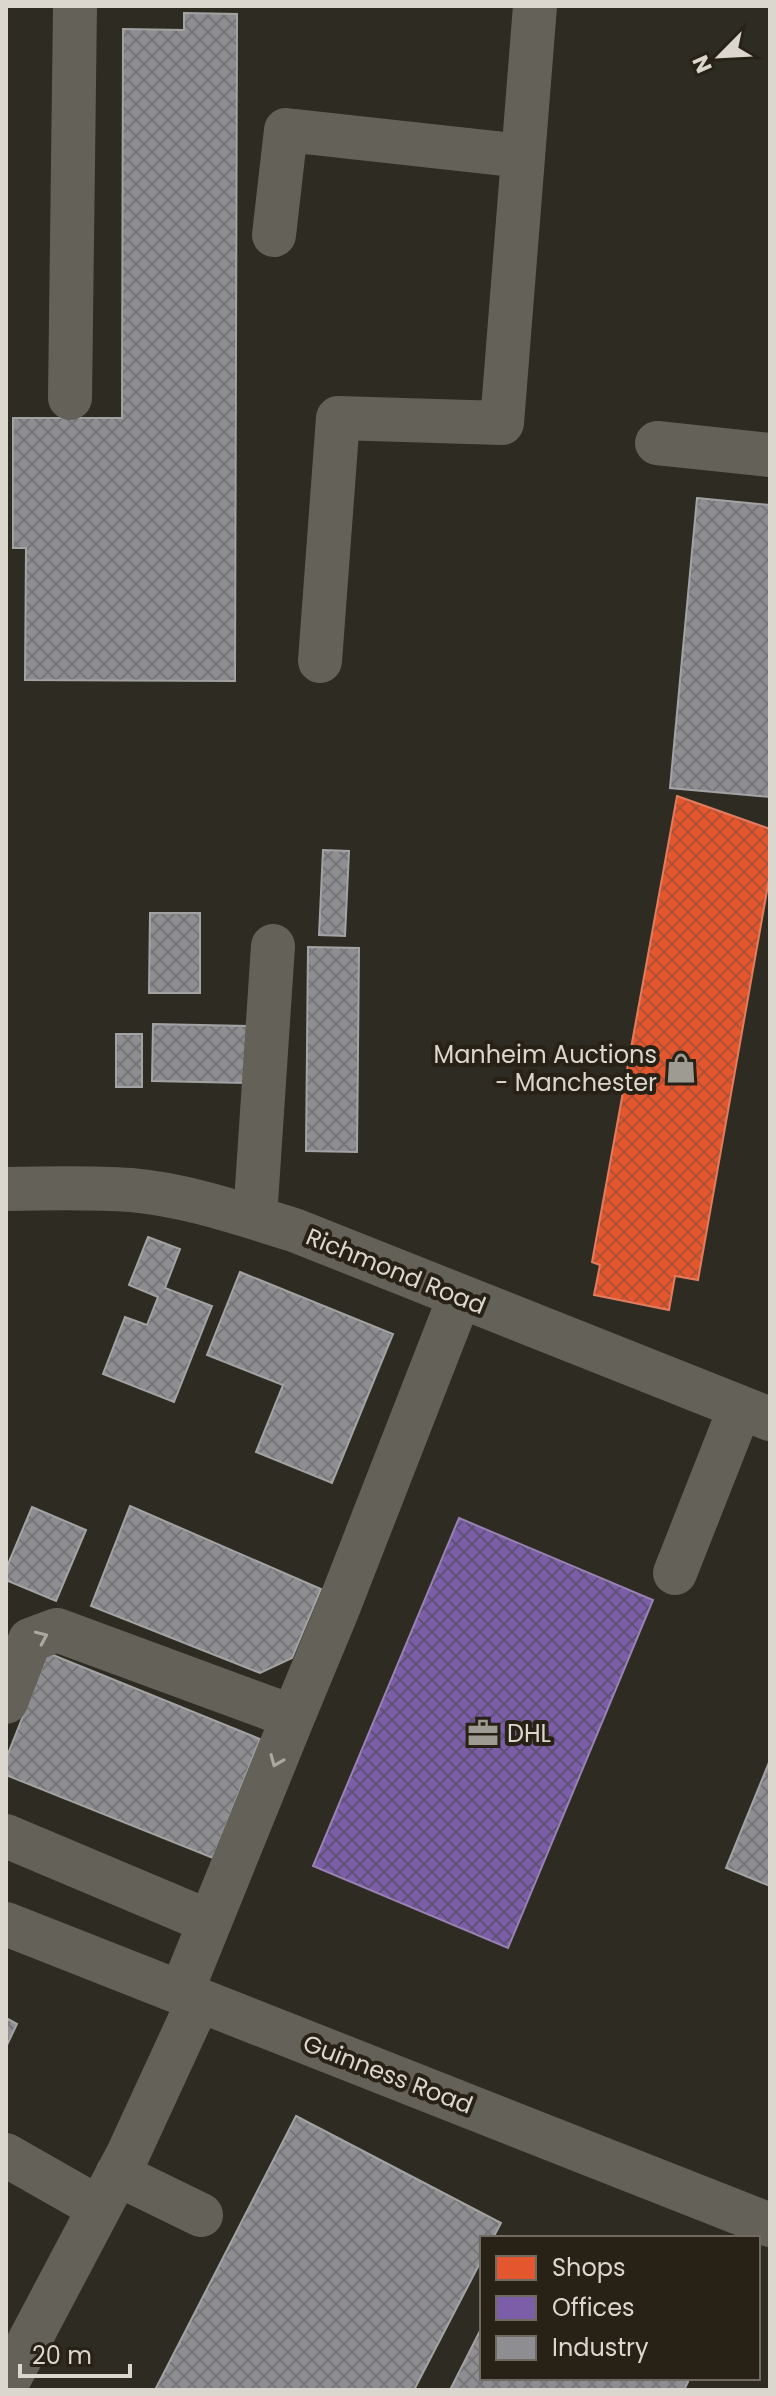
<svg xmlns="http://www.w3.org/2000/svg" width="776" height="2396" font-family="Poppins,sans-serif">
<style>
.shops{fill:url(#shops-cross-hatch);stroke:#e17d5e;stroke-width:2}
.offices{fill:url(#offices-cross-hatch);stroke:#9882b3;stroke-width:2}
.industry{fill:url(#industry-cross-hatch);stroke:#a4a3a4;stroke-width:2}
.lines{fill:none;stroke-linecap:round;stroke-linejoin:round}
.minor{stroke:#646159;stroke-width:44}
.oneway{stroke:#aba8a0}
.labels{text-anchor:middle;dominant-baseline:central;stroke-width:8;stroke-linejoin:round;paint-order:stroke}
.poi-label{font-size:24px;fill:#dbd7cf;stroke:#282216;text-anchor:end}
.street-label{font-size:24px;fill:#dbd7cf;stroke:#282216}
</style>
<defs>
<pattern id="shops-cross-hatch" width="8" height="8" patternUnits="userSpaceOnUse" patternTransform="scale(2)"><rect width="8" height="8" fill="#e4572e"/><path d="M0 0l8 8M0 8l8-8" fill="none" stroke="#b35033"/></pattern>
<pattern id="offices-cross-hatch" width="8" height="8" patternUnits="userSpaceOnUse" patternTransform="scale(2)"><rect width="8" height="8" fill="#7b5ea7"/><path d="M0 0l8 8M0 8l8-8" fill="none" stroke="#615078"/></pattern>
<pattern id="industry-cross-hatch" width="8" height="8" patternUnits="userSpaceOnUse" patternTransform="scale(2)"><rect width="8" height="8" fill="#8d8d92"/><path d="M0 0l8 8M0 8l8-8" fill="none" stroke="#767679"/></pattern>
</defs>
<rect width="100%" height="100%" fill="#2e2b23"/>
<path class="shops" d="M677,796L770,829V874L698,1280L675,1276L669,1310L594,1295L600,1265L592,1262Z"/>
<path class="offices" d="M459,1518L653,1600L508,1948L313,1866Z"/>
<path class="industry" d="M184,13L237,14L235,681L25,680L26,548H13V418H122L123,29L184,30Z
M697,498L770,505V797L670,788Z
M323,850L349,851L345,936L319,935Z
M150,913H200V993H149Z
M308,947L359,948L357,1152L306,1151Z
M153,1024L248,1026L246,1083L152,1081Z
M116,1034H142V1087H116Z
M148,1237L180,1249L165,1288L212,1306L174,1402L103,1374L125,1317L147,1325L158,1297L129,1285Z
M240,1272L393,1334L332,1483L256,1452L283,1385L207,1355Z
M130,1506L321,1589L292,1658L260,1673L91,1606Z
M32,1507L86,1530L56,1601L6,1580V1569Z
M48,1653L260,1739L213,1858L6,1775V1759Z
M770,1760V1886L726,1868Z
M6,2018L17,2024L6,2047Z
M296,2116L501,2223L493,2238H482V2259L414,2390H155Z
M482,2327V2378H681L688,2382L684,2390H450Z"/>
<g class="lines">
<path class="minor" d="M274,235L286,130L523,156
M70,398L75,6
M657,443L770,455
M320,661L338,418L502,423L535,6
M6,1189C48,1188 89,1187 131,1190C187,1195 241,1214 294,1230L770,1419
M255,1218L273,946
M675,1573L740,1408
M6,1702L30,1640L57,1630L293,1717L181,1993
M293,1717L337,1611L460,1296
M6,1836L210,1922
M6,1924L770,2225
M6,2155L99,2208
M117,2174L201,2215
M6,2385L128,2154L199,2000"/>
</g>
<defs><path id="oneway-chevron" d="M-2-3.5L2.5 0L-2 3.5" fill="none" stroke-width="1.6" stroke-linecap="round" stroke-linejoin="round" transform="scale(2)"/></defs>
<g class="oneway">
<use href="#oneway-chevron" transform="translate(42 1637) rotate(-24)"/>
<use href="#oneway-chevron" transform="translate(276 1761) rotate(112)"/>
</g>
<defs>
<g id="shop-bare" transform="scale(2.4)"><path d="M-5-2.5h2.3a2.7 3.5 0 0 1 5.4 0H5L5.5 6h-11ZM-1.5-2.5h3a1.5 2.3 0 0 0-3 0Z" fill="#9e9b93" stroke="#282216" stroke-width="2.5" paint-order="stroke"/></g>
<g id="office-bare" transform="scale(2.4)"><path d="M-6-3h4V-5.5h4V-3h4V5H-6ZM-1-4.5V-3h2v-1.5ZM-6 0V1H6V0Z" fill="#9e9b93" stroke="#282216" stroke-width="2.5" paint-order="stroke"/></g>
</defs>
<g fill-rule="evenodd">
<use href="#shop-bare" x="681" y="1068"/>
<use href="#office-bare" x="483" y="1733"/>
</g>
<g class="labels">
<g class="poi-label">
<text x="657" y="1054">Manheim Auctions<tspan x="657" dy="28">- Manchester</tspan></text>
<text x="507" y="1733" text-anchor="start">DHL</text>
</g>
<g class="street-label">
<text transform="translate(396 1271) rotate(22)">Richmond Road</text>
<text transform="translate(388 2074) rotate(21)">Guinness Road</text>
</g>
</g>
<rect width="776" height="2396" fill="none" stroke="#dbd7cf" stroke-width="16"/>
<rect x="480" y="2236" width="280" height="144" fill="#282216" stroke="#706a60" stroke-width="2"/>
<rect x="496" y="2256" width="40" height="24" fill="#e4572e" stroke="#706a60" stroke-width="2"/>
<text x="552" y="2276" font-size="24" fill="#dbd7cf">Shops</text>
<rect x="496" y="2296" width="40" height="24" fill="#7b5ea7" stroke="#706a60" stroke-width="2"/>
<text x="552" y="2316" font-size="24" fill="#dbd7cf">Offices</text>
<rect x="496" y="2336" width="40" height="24" fill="#8d8d92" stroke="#706a60" stroke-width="2"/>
<text x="552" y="2356" font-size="24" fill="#dbd7cf">Industry</text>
<g transform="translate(720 56) rotate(246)" stroke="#282216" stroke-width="6" paint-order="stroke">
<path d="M0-6L14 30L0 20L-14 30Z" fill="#dbd7cf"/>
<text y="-12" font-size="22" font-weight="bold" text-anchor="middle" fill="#dbd7cf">N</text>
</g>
<path d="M20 2364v12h110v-12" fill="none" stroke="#dbd7cf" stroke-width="4"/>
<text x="32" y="2364" font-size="24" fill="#dbd7cf" stroke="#282216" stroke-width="6" paint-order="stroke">20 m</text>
</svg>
